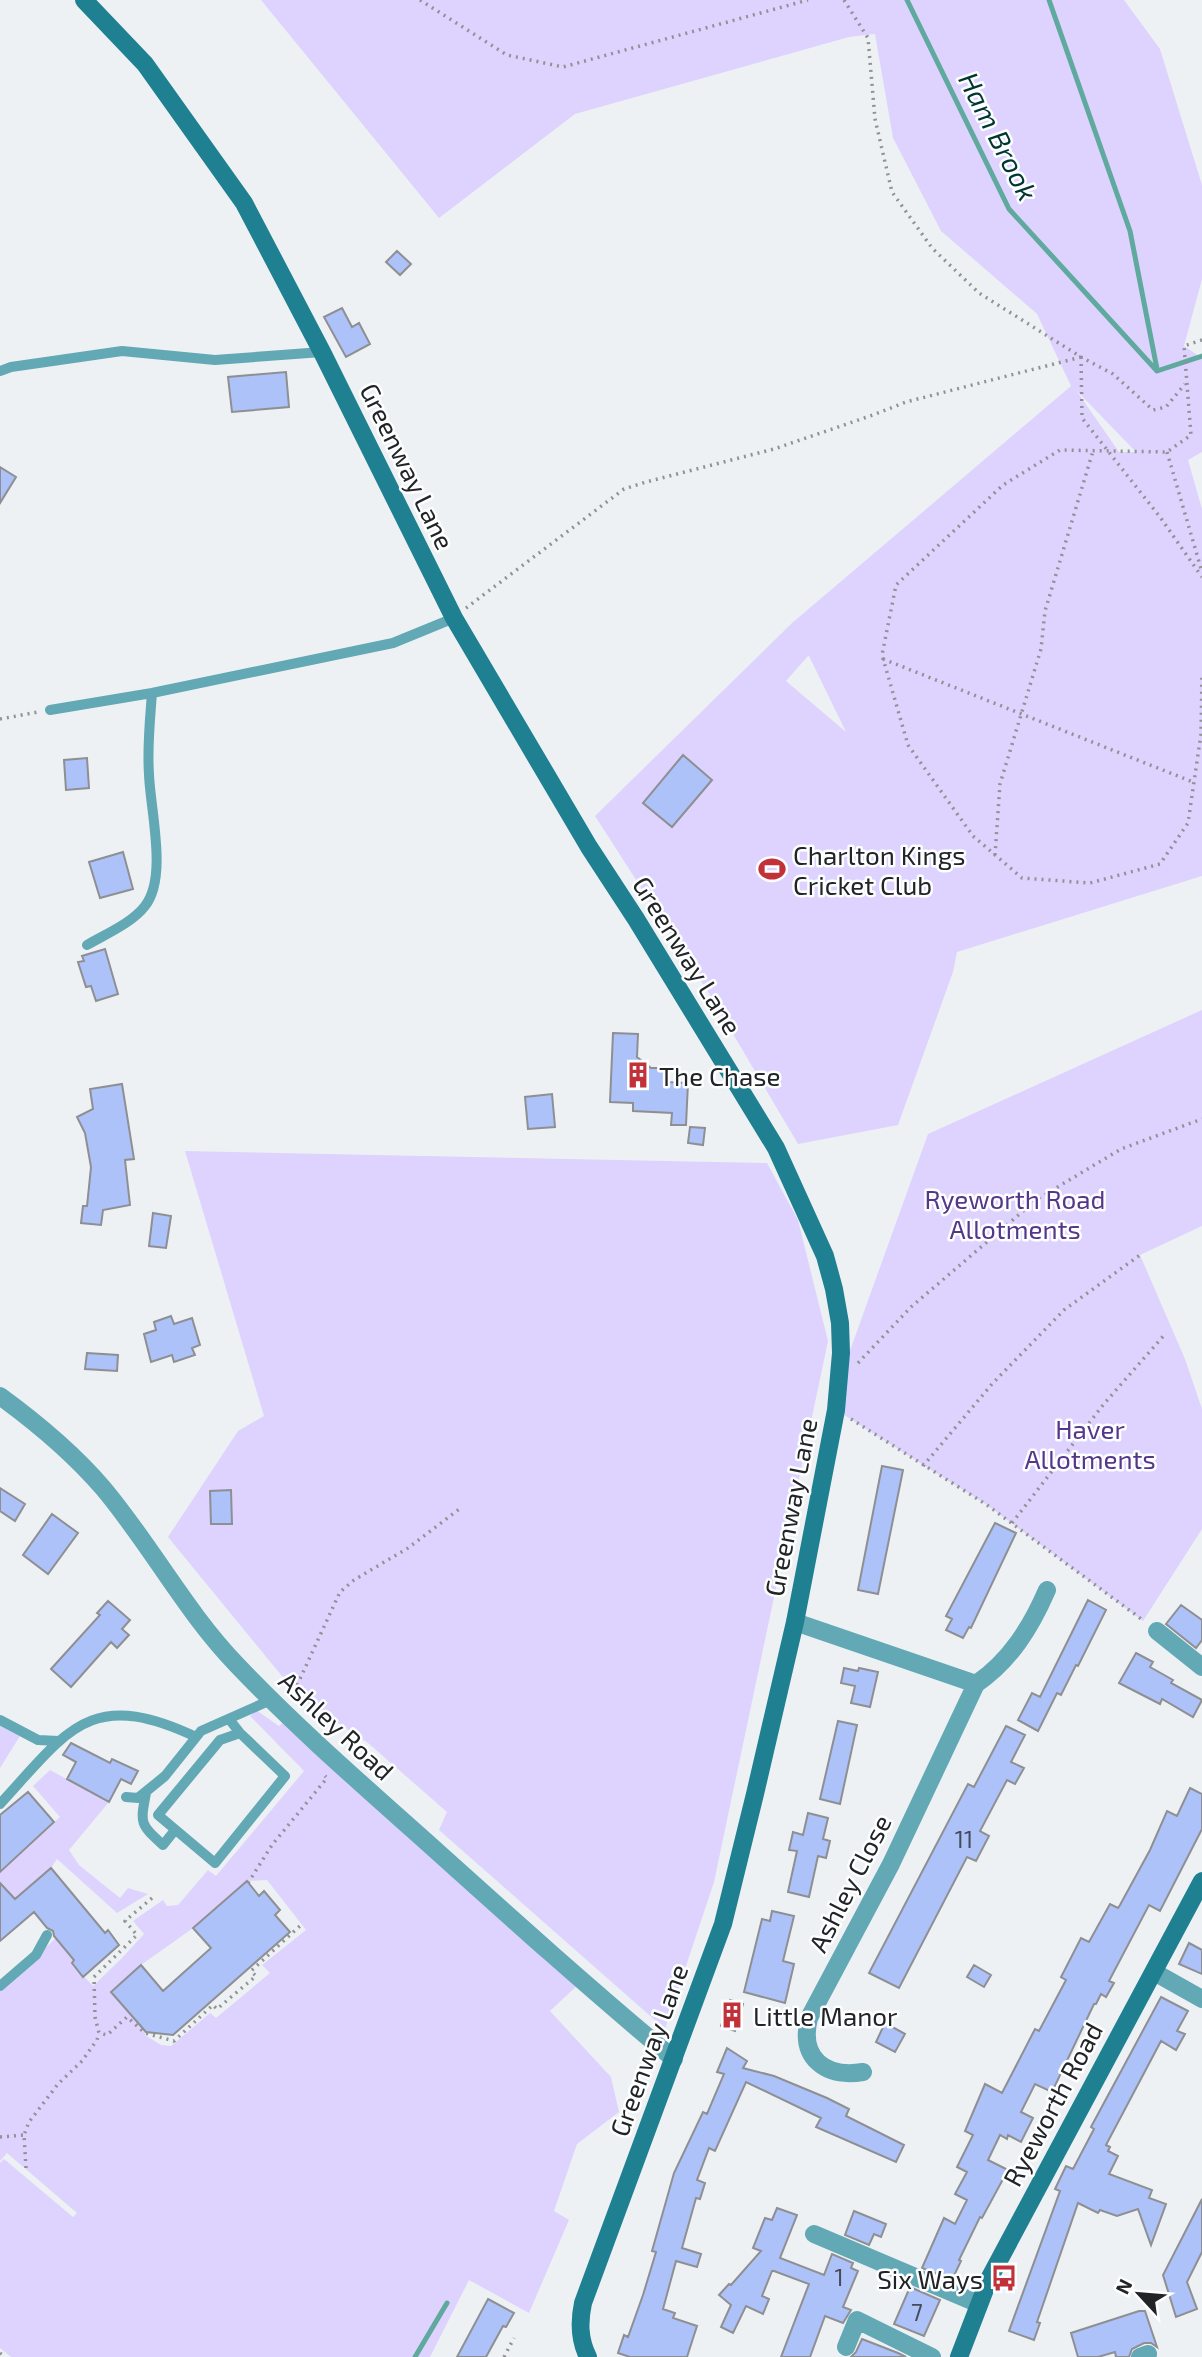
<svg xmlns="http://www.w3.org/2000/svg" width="1202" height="2357" font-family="'Exo 2',sans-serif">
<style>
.green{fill:#ded3fe;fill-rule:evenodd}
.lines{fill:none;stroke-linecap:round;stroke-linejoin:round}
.stream{stroke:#5fa99e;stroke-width:5}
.building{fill:#adc2f9;stroke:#8e8f92;stroke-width:2}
.path{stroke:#909293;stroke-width:3.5;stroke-dasharray:2 5;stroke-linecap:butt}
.lane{stroke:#62a8b5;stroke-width:10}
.street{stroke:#62a8b5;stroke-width:18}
.secondary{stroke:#1e8090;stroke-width:18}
.labels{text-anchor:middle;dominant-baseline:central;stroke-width:5;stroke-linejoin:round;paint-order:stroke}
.number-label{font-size:23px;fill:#454b59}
.street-label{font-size:26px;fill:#222324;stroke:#fdfeff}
.poi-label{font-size:26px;fill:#222324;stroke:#fdfeff;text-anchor:start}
.park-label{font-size:26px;fill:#553689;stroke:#fdfeff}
.water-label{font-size:28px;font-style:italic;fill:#013630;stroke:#fdfeff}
</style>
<rect width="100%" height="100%" fill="#eef1f3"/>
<path class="green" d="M261,0H1124L1160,49L1202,185V279L1184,346L1202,358V452L1188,460L1202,509V876L957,952L953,972L898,1125L798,1144L710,995L595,816L792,623L1071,386L1037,314L941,231L893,138L875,34L849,37L575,114L439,218ZM1076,390L1136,452H1119ZM808,656H809L846,732L786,681Z
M1202,1010V1226L1140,1255L1185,1359L1202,1409V1529L1143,1621L987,1505L836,1410L839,1381L928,1134Z
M185,1151L767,1163L798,1220L828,1341L714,1882L665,2029L439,1830L447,1812L368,1743L299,1697L168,1537L238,1431L264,1416Z
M256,1710L279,1726L287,1719L580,1983L550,2011L611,2077L619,2112L577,2144L554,2211L569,2220L529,2313L469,2280L430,2357H11L0,2348V2163L4,2159L73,2217L77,2213L7,2153L0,2161V1990L56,1938L74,1960L72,1963L93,1986L121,1959L144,1934L133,1921L163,1900L167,1906L178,1905L208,1870L216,1876L304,1771L250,1716ZM267,1880L306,1930L262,1965L270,1973L216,2018L210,2013L171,2046L161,2045L145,2035L146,2032L111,1992L141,1965L193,1928L247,1881Z
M0,1726L20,1736L0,1768Z
M50,1770L109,1802L69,1850L79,1865L120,1898L128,1888L148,1894L117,1913L57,1859L51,1868L15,1899L0,1883V1872L60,1817L33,1786Z"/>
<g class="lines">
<path class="stream" d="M907,0L1009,209L1157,371L1202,356
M1049,0L1130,231L1157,369
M415,2357L447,2303"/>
</g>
<path class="building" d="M397,251L411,264L400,275L386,262Z
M342,308L352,327L359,323L370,344L346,357L324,317Z
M286,372L289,407L232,412L228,377Z
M0,467L16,477L0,503Z
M683,755L712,780L672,827L643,803Z
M87,758L89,788L66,790L64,760Z
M123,852L133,889L100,898L89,862Z
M105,949L118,994L96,1001L91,986L86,987L78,962L84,961L82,956Z
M613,1033L638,1034L637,1057L651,1068H665L664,1082L688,1083L686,1125H671L672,1113L633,1111V1103L610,1102Z
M122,1084L134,1159L125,1160L130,1205L103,1210L101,1225L81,1223L83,1206H87L91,1167L85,1133L77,1117L93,1109L90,1089Z
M552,1094L555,1127L528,1129L525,1097Z
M690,1127L705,1128L703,1145L688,1143Z
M153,1213L171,1216L166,1248L149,1246Z
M171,1316L174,1324L192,1318L200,1345L192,1348L195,1355L174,1362L172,1355L151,1362L144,1334L156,1330L154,1322Z
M87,1353L118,1355L117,1371L85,1369Z
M882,1466L903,1470L878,1594L858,1590Z
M0,1488L25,1504L15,1521L0,1511Z
M231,1490L232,1524H211L210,1491Z
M52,1514L78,1533L48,1574L23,1555Z
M995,1523L1016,1533L971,1628L969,1627L963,1638L946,1630L952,1619L946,1616Z
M1088,1600L1106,1610L1078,1666L1076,1665L1061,1695L1057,1693L1038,1731L1018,1720L1032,1693L1040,1697Z
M108,1601L130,1620L122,1629L129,1635L117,1648L111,1642L71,1687L51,1669L100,1615L97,1613Z
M1181,1605L1202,1620V1640L1196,1648L1166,1624Z
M1136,1653L1153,1662L1150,1667L1173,1680L1171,1683L1202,1700L1193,1717L1162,1699L1160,1704L1119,1683Z
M844,1668L858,1671L859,1668L878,1672L870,1707L851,1703L855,1686L841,1683Z
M838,1721L857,1725L840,1804L820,1799Z
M1006,1726L1025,1735L1011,1762L1024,1768L1015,1784L1007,1780L980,1831L989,1836L976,1861L967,1857L899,1988L869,1973L968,1784L974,1787Z
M71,1743L110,1763L112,1759L138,1771L131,1784L121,1779L109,1802L67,1779L76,1762L63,1755Z
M1190,1788L1202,1794V1829L1160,1911L1149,1905L1109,1981L1114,1983L1106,1997L1101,1994L1096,2004H1094L1052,2092L1035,2084L1021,2112L1033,2118L1021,2142L1008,2135L1007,2139L1000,2135L988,2160L1008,2170L982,2218L980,2217L959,2260L961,2261L952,2280L922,2268L944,2218L955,2224L967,2200L955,2194L967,2172L957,2167L973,2135L965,2131L985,2084L1002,2093L1035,2029L1039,2031L1066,1980L1061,1977L1081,1938L1089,1942L1110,1904L1118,1908L1120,1905L1150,1850L1167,1811L1177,1816Z
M28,1792L54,1822L0,1872V1815Z
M808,1813L828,1818L823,1839L830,1841L826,1858L818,1856L809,1897L788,1892L797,1851L789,1850L793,1832L803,1835Z
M51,1868L105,1933L108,1930L119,1945L83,1977L72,1963L74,1960L54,1936L53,1931L47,1928L34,1912L0,1941V1883L15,1899Z
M247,1881L259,1896L264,1891L280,1910L275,1915L290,1932L173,2035L146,2032L111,1992L141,1965L163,1991L211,1948L193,1928Z
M772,1911L794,1916L783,1961L794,1964L785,2003L744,1992L762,1919L770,1921Z
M1189,1943L1202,1950V1974L1179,1964Z
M974,1965L991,1975L984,1987L967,1977Z
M1161,1997L1188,2011L1177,2031L1185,2034L1176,2050L1161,2041L1106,2145L1110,2147L1108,2151L1118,2156L1109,2174L1152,2190L1149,2198L1166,2204L1151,2245L1138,2209L1117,2216L1100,2210L1098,2213L1078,2203L1037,2322L1040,2323L1034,2340L1009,2331L1060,2191L1055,2189L1066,2166L1073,2169L1094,2129L1091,2127Z
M730,2000L743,2004L735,2031L721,2026Z
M885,2023L905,2034L895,2052L876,2042Z
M727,2048L747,2061L743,2068L774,2076L827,2098L849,2109L846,2116L904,2145L896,2162L816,2127L821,2118L746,2082L715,2151L709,2148L697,2180L705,2183L700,2199L696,2198L682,2248L701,2254L697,2267L676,2261L663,2309L675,2313L673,2318L697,2326L687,2357H630L618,2353L624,2335L628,2337L643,2295L656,2252L652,2251L674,2173L703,2112L707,2114L724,2074L717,2072Z
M1202,2199V2252L1187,2282L1197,2309L1176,2317L1163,2275Z
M777,2208L797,2215L780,2258L824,2275L832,2254L853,2263L851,2268L858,2271L843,2307L851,2310L843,2323L825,2316L810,2357H781L809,2284L774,2271H772L762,2296L769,2299L763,2314L746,2306L733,2333L721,2327L731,2305L719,2295L729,2284L731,2285L761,2251L753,2248L765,2218L772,2220Z
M854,2211L886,2224L881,2237L874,2234L869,2245L845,2235Z
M910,2287L940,2300L924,2336L894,2324Z
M488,2299L514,2313L506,2327L503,2326L486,2357H457Z
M1139,2311H1145L1157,2347L1151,2343H1144L1132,2349L1129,2357H1116L1115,2352L1098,2357H1078L1071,2333Z
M862,2339L898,2353L906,2357H851L856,2352Z"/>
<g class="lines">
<path class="path" d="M420,0L507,55L563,67L808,0
M844,0L868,38L875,119L892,192L932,248L979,293L1081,357L1113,374L1153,410L1166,407L1185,384
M1202,340L1184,346L1191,435L1167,452L1060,450L1003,485L896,585L882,655L908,745L973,836L1022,878L1090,883L1160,864L1188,823L1201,734L1202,674
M1081,357L1082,418L1160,517L1202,577
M1167,452L1202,572
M466,608L624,489L646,482L774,449L873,415L906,402L1081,357
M883,659L1193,782
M0,719L38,712
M995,855L1000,784L1041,649L1045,611L1093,451
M858,1363L911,1307L1036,1200L1121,1149L1202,1119
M851,1419L987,1505L1144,1621
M923,1466L992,1384L1064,1310L1140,1255
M1012,1523L1103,1405L1166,1333
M289,1695L293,1694L340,1592L354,1580L408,1548L462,1507
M248,1883L272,1845L327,1778L325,1776
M152,1898L125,1921L137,1935L94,1977L95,2017L99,2033L107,2035L127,2017L145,2033L174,2041L213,2005L217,2009L256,1976L251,1971L302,1924
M0,2137L24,2135
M26,2168L24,2135L29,2122L58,2084L82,2061L97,2040L99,2033
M0,2353L5,2357
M504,2357L514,2338"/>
<path class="lane" d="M0,371L11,367L122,351L215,360L322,352
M50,710L152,693L393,643L454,618
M87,945C106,934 132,923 145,906C168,877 150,809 149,774C147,747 150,720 152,693
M229,1719L240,1733L285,1776L215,1863L158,1815L220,1740L240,1733
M0,1720L38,1740L59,1741
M146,1793C140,1824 140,1824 163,1845L175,1830
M126,1797L138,1798L165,1776L201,1731L271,1700
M0,1804C68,1730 90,1687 196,1737
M0,1986L36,1955L47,1935"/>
<path class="street" d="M0,1396C37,1423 73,1453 103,1488C151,1545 185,1611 237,1665C298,1729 365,1787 431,1846C511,1918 591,1990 674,2059
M795,1622L976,1684
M1157,1631L1202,1667
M1154,1972L1202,1999
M863,2072C825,2078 799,2058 809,2018L891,1864L976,1684C1010,1661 1031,1627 1047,1590
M814,2234L979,2304
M846,2347L857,2320L932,2357
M1140,2357L1148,2354"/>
<path class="secondary" d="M84,0L145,64L244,203L322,352L454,618L589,847L636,919L776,1148L825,1256L834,1289L840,1323L841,1353L836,1410L795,1622L755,1794L723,1924L583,2303C579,2322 579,2339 588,2357
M959,2357L989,2279L1202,1881"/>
</g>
<defs>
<g id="stadium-bare" transform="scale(2.1)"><path d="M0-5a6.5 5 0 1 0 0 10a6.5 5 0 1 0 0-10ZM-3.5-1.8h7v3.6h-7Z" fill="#c13138" stroke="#fdfeff" stroke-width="2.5" paint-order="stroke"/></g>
<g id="building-bare" transform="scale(2.1)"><path d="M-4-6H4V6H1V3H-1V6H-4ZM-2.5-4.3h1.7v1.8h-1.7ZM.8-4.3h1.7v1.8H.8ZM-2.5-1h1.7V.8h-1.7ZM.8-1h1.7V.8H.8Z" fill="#c13138" stroke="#fdfeff" stroke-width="2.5" paint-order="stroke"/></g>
<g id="bus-bare" transform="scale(2.1)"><path d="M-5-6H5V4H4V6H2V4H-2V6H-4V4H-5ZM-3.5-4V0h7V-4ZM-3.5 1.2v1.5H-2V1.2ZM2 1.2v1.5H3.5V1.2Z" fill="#c13138" stroke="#fdfeff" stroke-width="2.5" paint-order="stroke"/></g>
</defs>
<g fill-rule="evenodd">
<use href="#stadium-bare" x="772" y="869"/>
<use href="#building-bare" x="638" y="1075"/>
<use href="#building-bare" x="732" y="2015"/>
<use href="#bus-bare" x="1004" y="2278"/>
</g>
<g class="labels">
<g class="number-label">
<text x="964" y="1839">11</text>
<text x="839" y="2277">1</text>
<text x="917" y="2312">7</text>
</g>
<g class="street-label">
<text transform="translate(408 466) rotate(64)">Greenway Lane</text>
<text transform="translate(688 955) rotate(58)">Greenway Lane</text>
<text transform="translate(790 1507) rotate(-79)">Greenway Lane</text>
<text transform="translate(337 1725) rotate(43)">Ashley Road</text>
<text transform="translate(849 1883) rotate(-63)">Ashley Close</text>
<text transform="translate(648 2050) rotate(-70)">Greenway Lane</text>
<text transform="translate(1052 2104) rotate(-62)">Ryeworth Road</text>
</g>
<g class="poi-label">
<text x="793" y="854">Charlton Kings<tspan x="793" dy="30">Cricket Club</tspan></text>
<text x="659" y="1075">The Chase</text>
<text x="753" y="2015">Little Manor</text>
<text x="983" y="2278" text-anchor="end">Six Ways</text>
</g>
<g class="park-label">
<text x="1015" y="1198">Ryeworth Road<tspan x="1015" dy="30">Allotments</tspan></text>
<text x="1090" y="1428">Haver<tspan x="1090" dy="30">Allotments</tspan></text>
</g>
<g class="water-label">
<text transform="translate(999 136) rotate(63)">Ham Brook</text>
</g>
</g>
<g transform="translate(1139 2294) rotate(296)" stroke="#fdfeff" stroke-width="5" paint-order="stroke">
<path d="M0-5L12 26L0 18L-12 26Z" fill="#222324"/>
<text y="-10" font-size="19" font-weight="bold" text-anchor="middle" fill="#222324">N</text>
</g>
</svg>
